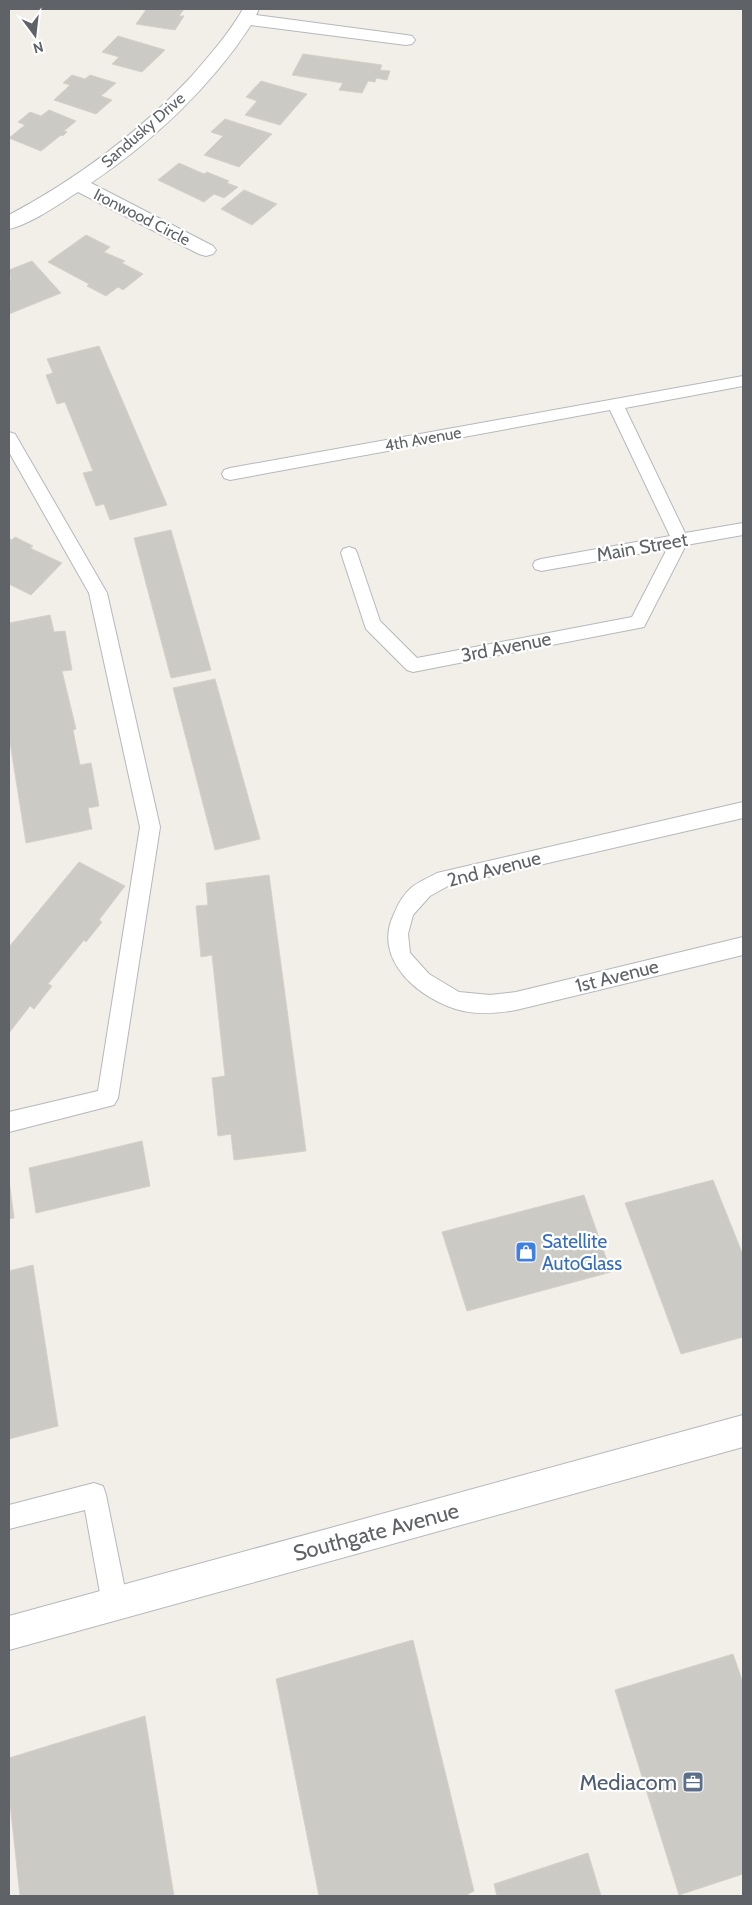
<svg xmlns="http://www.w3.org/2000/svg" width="752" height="1905" font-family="Cabin,sans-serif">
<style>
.building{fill:#cccac5;stroke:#d6d1c6}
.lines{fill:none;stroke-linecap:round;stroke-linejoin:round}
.service-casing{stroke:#b5b8bc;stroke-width:2}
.minor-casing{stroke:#b5b8bc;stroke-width:2}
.tertiary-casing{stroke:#b5b8bc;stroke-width:2}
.service{fill:#fff;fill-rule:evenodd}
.minor{fill:#fff;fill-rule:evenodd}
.tertiary{fill:#fff;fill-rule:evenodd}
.labels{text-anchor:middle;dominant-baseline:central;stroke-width:4.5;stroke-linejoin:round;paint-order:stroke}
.far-street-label{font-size:16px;fill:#5f6368;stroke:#fff}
.street-label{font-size:19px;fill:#5f6368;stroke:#fff}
.shop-label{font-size:19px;fill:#366cbe;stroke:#fff;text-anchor:start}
.near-street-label{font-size:22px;fill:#5f6368;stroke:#fff}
.near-service-label{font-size:22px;fill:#4e5e75;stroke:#fff;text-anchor:end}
</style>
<rect width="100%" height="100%" fill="#f1efe8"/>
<path class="building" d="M140,9H184L179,16H184L175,30L136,24L146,10Z
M118,36L165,50L142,72L112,64L119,57L102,52Z
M303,54L382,65L380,70L390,71L387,80L376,78L375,82L368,81L362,93L339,90L343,83L292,75Z
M72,75L85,79L90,75L116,83L101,96L112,100L96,114L54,100L70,85L63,83Z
M261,81L307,94L280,125L245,115L257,101L246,97Z
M49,110L76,121L64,131L67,132L63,136L61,135L41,151L9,138L25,125L18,122L30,112L41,116Z
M225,119L272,134L239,167L204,155L223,136L211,132Z
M179,163L204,174L207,172L229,181L227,183L238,187L224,198L214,194L204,202L158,180Z
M244,190L277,204L252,225L221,209Z
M86,235L110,247L104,252L125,261L122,263L143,274L123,290L118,287L106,296L87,286L89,284L48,262Z
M32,261L61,293L9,314V280L11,279L9,270Z
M99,346L167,505L110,520L104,504L96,506L83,473L93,471L65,402L57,404L46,375L53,373L47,359Z
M171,530L211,670L171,678L134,538Z
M15,537L33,546L30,548L62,563L31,595L9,584V538L12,540Z
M50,615L54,632L65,631L72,670L62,671L76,729L73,730L80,765L91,763L99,806L88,808L92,829L26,843L9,736V623Z
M215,679L260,839L215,850L173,688Z
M79,862L125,886L99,920L102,922L86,942L84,940L48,984L52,986L34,1009L30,1006L9,1033V947Z
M269,875L306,1151L234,1160L231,1134L218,1136L212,1078L225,1076L212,955L201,957L196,906L208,905L206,883Z
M142,1141L150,1186L36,1213L29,1168Z
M9,1180L14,1218L9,1219Z
M713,1180L743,1255V1337L681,1354L625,1203Z
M584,1195L611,1272L467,1311L442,1232Z
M33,1265L58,1426L9,1439V1271Z
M413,1640L474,1891L468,1894V1896H319L276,1679Z
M733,1654L743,1683V1874L679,1895L615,1690Z
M145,1716L174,1896H20L9,1794V1758Z
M588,1853L601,1896H497L494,1884Z"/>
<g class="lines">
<g class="service-casing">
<path id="service" d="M743,376V386L625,408L685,533L743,523V535L686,545L644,627L413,672L407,670L366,629L341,553L343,549L349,547L355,549L357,553L380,621L417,658L632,617L667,549L541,571L535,569L533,565L535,561L541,559L670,536L610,410L230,480L224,478L222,474L224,470L230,468Z
M9,432L15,434L107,593L160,827L118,1098L114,1105L9,1132V1112L98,1091L140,827L89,593L9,452Z
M743,802V818L448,886L430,896L413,915L408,934L410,953L429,974L459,992L490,995L516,992L743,937V955L516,1010C499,1013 481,1015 463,1011C421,1001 371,960 394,914C398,904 403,895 411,888C418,882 428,878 437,873Z
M94,1483L103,1486L106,1495L128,1604L124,1613L115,1617L106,1613L102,1604L85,1510L9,1529V1505Z"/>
</g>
<g class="minor-casing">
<path id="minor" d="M243,9H259L256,15L406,35L412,36L415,40L412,44L406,45L251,25C211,87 152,142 91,183L213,246L216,250L213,254L206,256L199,254L78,192C59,204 31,224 9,229V215C77,179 137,134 190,78C209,56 228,35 243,9Z"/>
</g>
<g class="tertiary-casing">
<path id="tertiary" d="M743,1415V1447L9,1650V1616Z"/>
</g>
<use href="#service" class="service"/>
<use href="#minor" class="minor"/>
<use href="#tertiary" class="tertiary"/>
</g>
<defs>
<g id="shop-square" transform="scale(1.125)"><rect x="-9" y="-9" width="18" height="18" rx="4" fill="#3f7fe0" stroke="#fff"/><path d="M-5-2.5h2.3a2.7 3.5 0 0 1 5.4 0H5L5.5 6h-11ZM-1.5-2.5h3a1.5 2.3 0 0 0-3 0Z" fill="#fff"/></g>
<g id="office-square" transform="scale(1.125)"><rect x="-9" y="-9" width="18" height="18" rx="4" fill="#5c6f8a" stroke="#fff"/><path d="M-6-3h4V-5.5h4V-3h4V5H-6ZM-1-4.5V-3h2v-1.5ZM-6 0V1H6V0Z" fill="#fff"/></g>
</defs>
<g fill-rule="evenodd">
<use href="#shop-square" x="526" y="1252"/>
<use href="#office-square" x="693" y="1782"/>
</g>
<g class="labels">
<g class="far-street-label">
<text transform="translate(143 130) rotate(-41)">Sandusky Drive</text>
<text transform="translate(142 217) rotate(27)">Ironwood Circle</text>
<text transform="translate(423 439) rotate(-10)">4th Avenue</text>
</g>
<g class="street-label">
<text transform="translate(642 547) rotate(-10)">Main Street</text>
<text transform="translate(506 647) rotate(-11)">3rd Avenue</text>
<text transform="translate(494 869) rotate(-14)">2nd Avenue</text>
<text transform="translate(617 976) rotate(-14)">1st Avenue</text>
</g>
<g class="shop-label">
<text x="542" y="1241">Satellite<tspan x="542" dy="22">AutoGlass</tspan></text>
</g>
<g class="near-street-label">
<text transform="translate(376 1532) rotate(-15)">Southgate Avenue</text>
</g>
<g class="near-service-label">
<text x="677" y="1782">Mediacom</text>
</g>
</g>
<rect width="752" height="1905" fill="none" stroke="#5f6368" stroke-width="20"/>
<g transform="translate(35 35) rotate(165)" stroke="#ffffff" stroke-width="4" paint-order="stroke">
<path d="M0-4L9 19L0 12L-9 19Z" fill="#5f6368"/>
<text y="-8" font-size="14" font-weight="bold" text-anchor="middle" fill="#5f6368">N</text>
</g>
</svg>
